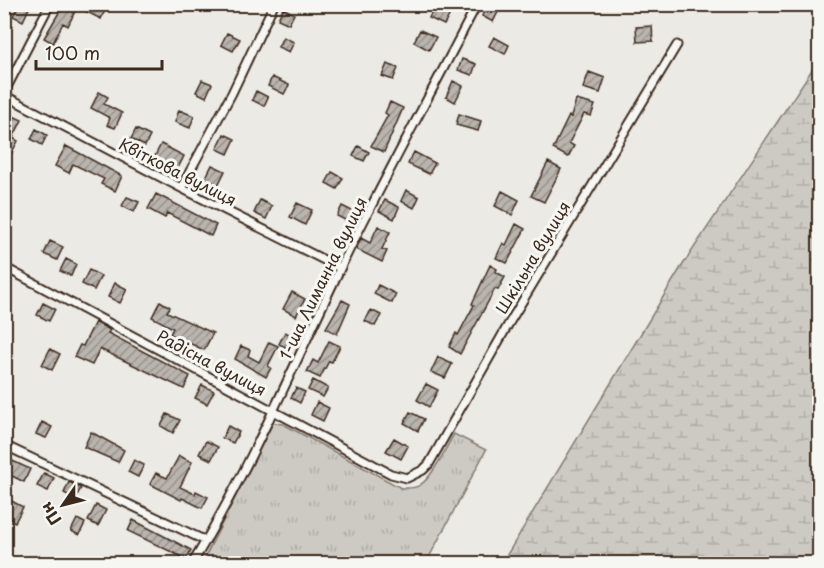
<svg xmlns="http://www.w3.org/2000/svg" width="824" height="568" font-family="'Playpen Sans',sans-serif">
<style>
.grass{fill:url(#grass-tufts);stroke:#847a71;stroke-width:1.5}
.wetland{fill:url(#wetland-marsh);stroke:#847a71;stroke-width:1.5}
.building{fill:url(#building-hatch);stroke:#3b2a1e;stroke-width:1.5}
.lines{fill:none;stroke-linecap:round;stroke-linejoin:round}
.street-casing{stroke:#3b2a1e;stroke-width:11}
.street{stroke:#f6f6f2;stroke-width:7}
.labels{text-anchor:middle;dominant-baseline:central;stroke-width:6;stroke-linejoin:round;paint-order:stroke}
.street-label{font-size:16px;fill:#3b2a1e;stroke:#f6f6f2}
</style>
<defs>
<pattern id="grass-tufts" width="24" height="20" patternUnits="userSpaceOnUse" patternTransform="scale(1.5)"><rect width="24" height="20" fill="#cdcac4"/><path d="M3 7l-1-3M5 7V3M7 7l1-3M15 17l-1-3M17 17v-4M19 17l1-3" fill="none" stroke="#b1aea8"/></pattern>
<pattern id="wetland-marsh" width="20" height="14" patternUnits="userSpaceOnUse" patternTransform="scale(1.5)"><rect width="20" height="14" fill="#cdcac4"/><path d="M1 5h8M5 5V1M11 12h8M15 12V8" fill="none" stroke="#b1aea8"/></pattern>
<pattern id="building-hatch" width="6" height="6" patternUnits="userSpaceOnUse" patternTransform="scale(1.5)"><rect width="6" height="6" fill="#bab4ae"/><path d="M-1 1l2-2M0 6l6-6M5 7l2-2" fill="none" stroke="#98938d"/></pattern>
</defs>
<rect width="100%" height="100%" fill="#ebeae5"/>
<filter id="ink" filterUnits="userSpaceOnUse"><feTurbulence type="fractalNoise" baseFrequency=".0167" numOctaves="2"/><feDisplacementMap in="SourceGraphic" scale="12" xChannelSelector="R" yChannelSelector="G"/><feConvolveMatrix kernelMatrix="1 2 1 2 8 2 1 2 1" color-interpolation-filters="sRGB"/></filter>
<g filter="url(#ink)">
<path class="grass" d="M273,423L283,424L401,488C408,488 414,489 420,485C433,477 446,447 454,434L486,450L426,563H202Z"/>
<path class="wetland" d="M819,63V563H502L680,269L815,65Z"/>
<path class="building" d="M19,4H31L23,21L13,16Z
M64,4H108L101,19L77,7L68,26L63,23L53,43L44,38Z
M435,6L450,14L444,25L429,18Z
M487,6L498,12L493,22L482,16Z
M283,8L294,14L289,24L278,19Z
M652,26L653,41L637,42L636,27Z
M420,30L436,37L429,50L414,42Z
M227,33L240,39L233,51L221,45Z
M283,37L294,42L289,52L278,47Z
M494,37L509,45L505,54L489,46Z
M462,59L476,64L472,75L458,70Z
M387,64L398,68L393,80L382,76Z
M589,72L605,78L600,93L583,88Z
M272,77L289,85L284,94L268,86Z
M202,80L212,84L206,97L196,92Z
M453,81L463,86L455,102L446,97Z
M256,91L268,97L264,106L252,100Z
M99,92L108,97L104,104L122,113L115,128L107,125L110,118L91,108Z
M576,100L595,105L591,116L584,114L569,143L574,146L568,157L553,149L569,116L571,117Z
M390,102L403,108L384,152L371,146L388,115L385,113Z
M179,110L194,116L190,128L175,122Z
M459,114L481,121L478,131L456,125Z
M11,115L22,120L13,138L18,141L4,167V128Z
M36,129L47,135L42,145L31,139Z
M136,129L150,136L145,146L131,139Z
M224,134L235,139L228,154L217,149Z
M161,144L184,156L177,170L154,158Z
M66,146L122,176L115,191L101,184L104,179L73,164L69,173L55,166Z
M358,146L369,152L364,161L353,156Z
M414,152L435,163L429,174L408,164Z
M548,162L561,169L544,202L531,196Z
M212,165L225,171L218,185L205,179Z
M332,172L343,178L337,189L326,183Z
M406,190L419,197L414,208L401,201Z
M502,191L519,200L512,215L495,206Z
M156,194L216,225L211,236L167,213L165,218L148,209Z
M127,197L139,202L134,212L122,206Z
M260,200L272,206L266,219L254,213Z
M385,200L399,207L394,219L379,211Z
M297,203L312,210L305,225L290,217Z
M342,206L354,212L349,222L337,216Z
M516,224L525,229L507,263L496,258L503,243L506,245Z
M378,226L390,232L382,249L387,251L382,262L356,249L361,238L370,243Z
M50,241L63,247L57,260L44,254Z
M66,259L76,264L71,276L60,271Z
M490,265L497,269L496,272L505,277L498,290L495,289L460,354L449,347L456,333L458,335L474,305L472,304Z
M89,270L101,276L94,290L82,284Z
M115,283L127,289L120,303L108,297Z
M378,285L396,294L392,303L374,294Z
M292,292L305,299L296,316L283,309Z
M342,300L350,304L337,334L326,328Z
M160,301L170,307L167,312L213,333L204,350L170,334L173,328L152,317Z
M43,303L55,309L49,321L37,315Z
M371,310L381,315L375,326L365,321Z
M95,322L110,330L108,333L190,376L184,389L100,349L92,365L74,357L80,345L83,346Z
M285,332L295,337L289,349L279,344Z
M329,341L340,346L332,362L329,361L320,378L307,372L313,360L318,363Z
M269,342L278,346L268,366L271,368L266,377L235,359L241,346L250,350L248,356L259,362Z
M50,349L60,354L52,370L42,365Z
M438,357L452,364L445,378L431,372Z
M313,380L328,388L323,397L308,390Z
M426,384L438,390L429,407L417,400Z
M202,385L214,391L207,404L195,398Z
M296,388L305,392L300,403L291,398Z
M317,402L329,408L323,421L311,415Z
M410,412L424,419L418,431L404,423Z
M167,414L180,420L173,433L161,426Z
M42,422L52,427L46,438L36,434Z
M228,426L239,432L233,443L222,438Z
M91,432L124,450L118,462L84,447Z
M394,438L408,446L401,459L386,451Z
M206,441L218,447L211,460L199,454Z
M179,456L192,462L180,487L195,494L196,491L208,497L202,508L182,498L181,500L150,484L156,473L167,478Z
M4,457L30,469L24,482L4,472Z
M134,460L144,465L138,477L128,472Z
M44,473L54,478L48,491L37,486Z
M69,482L81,488L75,499L64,493Z
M4,497L23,507L15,522L4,516Z
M96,505L106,510L98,526L88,521Z
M77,519L85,523L79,535L71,531Z
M133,520L191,550L186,559L128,531Z"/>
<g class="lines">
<g class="street-casing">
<path id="street" d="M4,93L50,4
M4,95L181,188L340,268
M181,188L232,93L274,4
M4,267L391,474L407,478L423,470L429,464L508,325L677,45
M4,445L206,541
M192,564C249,470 292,369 339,271C382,181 431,94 477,4"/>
</g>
<use href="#street" class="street"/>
</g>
</g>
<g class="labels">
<g class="street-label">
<text transform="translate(178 171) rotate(27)">Квіткова вулиця</text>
<text transform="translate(532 257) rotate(-59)">Шкільна вулиця</text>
<text transform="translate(322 278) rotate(-64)">1-ша Лиманна вулиця</text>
<text transform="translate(212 362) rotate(28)">Радісна вулиця</text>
</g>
</g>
<rect width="824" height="568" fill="none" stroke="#f6f6f2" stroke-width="24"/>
<rect x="12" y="12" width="800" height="544" fill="none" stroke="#3b2a1e" stroke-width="2" filter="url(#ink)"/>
<g transform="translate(63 505) rotate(235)" stroke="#f6f6f2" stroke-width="4.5" paint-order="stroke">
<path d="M0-4.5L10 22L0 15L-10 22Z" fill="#3b2a1e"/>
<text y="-9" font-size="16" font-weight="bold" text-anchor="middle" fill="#3b2a1e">Пн</text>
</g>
<path d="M36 60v9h126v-9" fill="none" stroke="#3b2a1e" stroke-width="3"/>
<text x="45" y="60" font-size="18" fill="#3b2a1e" stroke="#f6f6f2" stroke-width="4.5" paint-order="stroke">100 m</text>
</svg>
